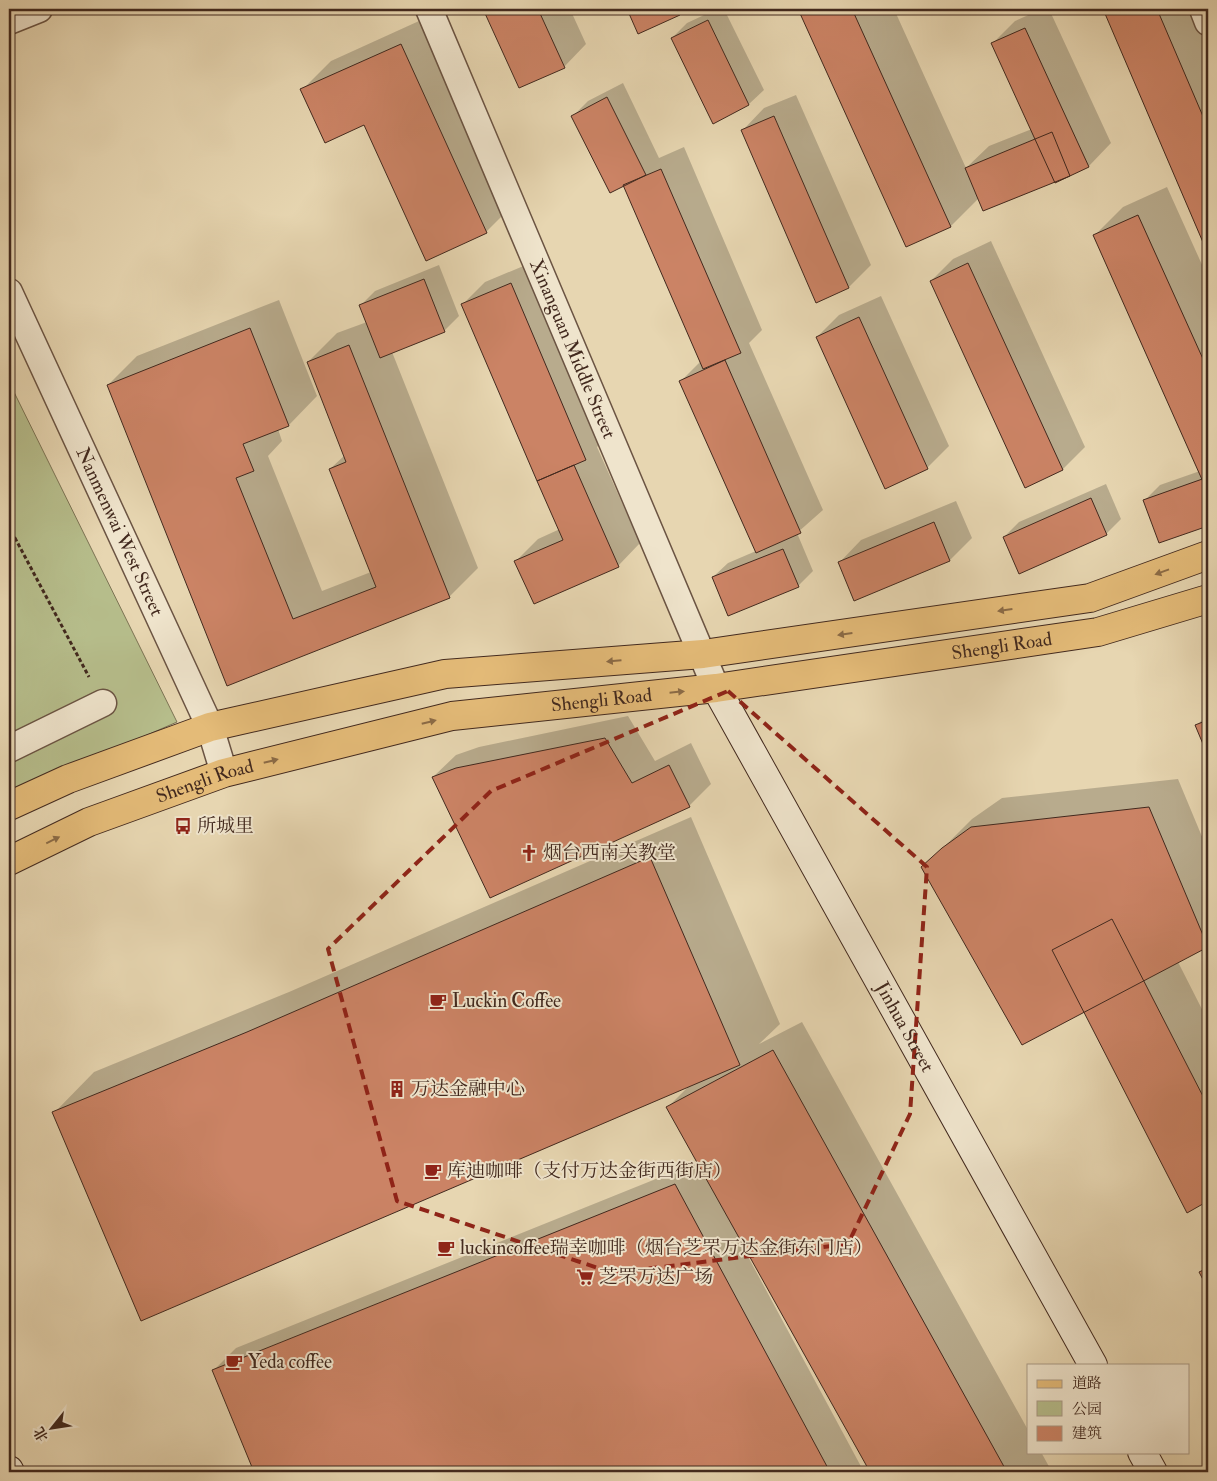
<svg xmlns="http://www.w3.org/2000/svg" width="1217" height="1481" font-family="'IM FELL Double Pica','Noto Serif SC',serif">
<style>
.green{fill:#b6bd8b;stroke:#7c7354}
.shadow{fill:#0003}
.building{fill:#cb8365;stroke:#42291e}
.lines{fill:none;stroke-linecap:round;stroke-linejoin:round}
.street-casing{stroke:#6b5443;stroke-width:29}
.secondary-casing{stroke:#42291e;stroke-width:30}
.primary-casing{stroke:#42291e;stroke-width:30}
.path{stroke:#42291e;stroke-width:3;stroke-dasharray:4 2.5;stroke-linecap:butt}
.street{stroke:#efe4cc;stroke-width:26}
.secondary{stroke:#efe4cc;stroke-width:28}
.primary{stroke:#e4bb78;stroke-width:28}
.oneway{fill:#8b6b46}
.marked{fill:none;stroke:#8f2418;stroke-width:4;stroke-dasharray:10 6;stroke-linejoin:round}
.labels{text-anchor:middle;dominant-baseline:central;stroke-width:4;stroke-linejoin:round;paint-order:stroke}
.street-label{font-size:19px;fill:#42291e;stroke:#efe4cc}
.poi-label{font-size:19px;fill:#42291e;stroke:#efe4cc;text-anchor:start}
</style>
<rect width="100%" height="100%" fill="#e7d6b1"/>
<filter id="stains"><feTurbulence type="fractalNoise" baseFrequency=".004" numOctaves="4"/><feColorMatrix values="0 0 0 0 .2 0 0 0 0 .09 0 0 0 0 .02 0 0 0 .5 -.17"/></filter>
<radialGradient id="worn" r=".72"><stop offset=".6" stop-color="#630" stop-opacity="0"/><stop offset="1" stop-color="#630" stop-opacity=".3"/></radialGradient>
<path class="green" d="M9,382L177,722L9,795Z"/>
<path class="shadow" d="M484,9H570L586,44L564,67L519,87Z
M628,9H684L679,14L638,32Z
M717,9H724L764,90L749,104L672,38L687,23Z
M799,9H894L966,168L989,146L1032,129L993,43L1015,21L1042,9H1049L1111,143L1089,166L983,210L979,198L951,226L907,245Z
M1104,9H1198L1208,32V251Z
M430,16L515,203L486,232L365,123L302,90L331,61Z
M623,83L659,158L684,147L762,330L749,343L823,510L797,533L813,571L798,586L713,577L728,563L756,551L681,381L701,361L625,184L573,116L588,101Z
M796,95L871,265L849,287L742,131L764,108Z
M1167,187L1208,278V525L1160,542L1145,500L1160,485L1200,471L1094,236L1123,207Z
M991,241L1085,447L1063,469L1025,486L931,281L953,259Z
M533,262L607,437L597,447L640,543L618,566L516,561L538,539L560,529L463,304L485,282Z
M439,265L459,316L444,331L392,352L478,568L449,597L228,684L108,385L137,356L279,300L317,396L289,425L278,429L282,441L268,456L322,591L371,572L330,469L345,455L308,362L337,333L367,322L361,305L375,291Z
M881,296L949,446L927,468L817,337L839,315Z
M1106,484L1121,519L1106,534L1004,537L1019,522Z
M956,501L972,538L950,560L839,563L861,540Z
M1208,714V752L1197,725Z
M628,716L655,761L691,743L711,784L689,806L433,777L456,755L479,747Z
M1178,779L1208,851V945L1178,962L1208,1021V1200L1187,1211L1085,1011L923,868L972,819L1002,798Z
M691,817L780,1024L759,1044L802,1022L1028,1430V1452H1041L1052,1472H871L747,1249L745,1251L864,1472H255L214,1370L236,1348L698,1162L668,1107L690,1085L54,1113L94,1072L289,992Z
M1208,1265V1287L1201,1272Z"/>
<path class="building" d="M483,9H538L565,68L519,88Z
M627,9H677L680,15L638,34Z
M798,9H852L951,227L906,247Z
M1103,9H1157L1208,128V254Z
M708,20L749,105L713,124L671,38Z
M1025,28L1089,167L1055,183L991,43Z
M401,44L487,233L426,261L364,125L325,143L300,89Z
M607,97L646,175L610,193L571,116Z
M774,116L849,288L816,303L741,130Z
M1052,132L1070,176L983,211L965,168Z
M661,169L741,353L703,369L623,185Z
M1138,215L1208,370V493L1093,235Z
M968,263L1063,470L1025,488L930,281Z
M424,279L445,332L380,358L359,305Z
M511,283L586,460L537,481L461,304Z
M859,317L928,469L885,489L816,337Z
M250,328L289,426L243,444L254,471L236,478L293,619L376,587L329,469L346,462L307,362L349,345L450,598L227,686L107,385Z
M725,360L801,533L756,553L679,381Z
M574,465L619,567L534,604L514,561L563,540L537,481Z
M1208,477V526L1159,543L1143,500Z
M1091,498L1107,535L1019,574L1003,537Z
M934,522L950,561L854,601L838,562Z
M783,549L799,587L728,616L712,577Z
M1208,720V756L1195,725Z
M605,738L632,783L669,765L690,807L490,898L432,777L456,768Z
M1149,807L1208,947L1022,1045L921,867L942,848L971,827Z
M650,857L740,1065L141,1321L52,1112L247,1032Z
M1112,919L1208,1106V1201L1187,1213L1052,950Z
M773,1050L1007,1472H870L666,1107Z
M675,1184L830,1472H254L212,1370Z
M1208,1268V1289L1199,1272Z"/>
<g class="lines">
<g class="street-casing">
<g id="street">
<path id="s1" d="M429,9L716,688"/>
<path d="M1203,9L1208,22"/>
<path d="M9,21L39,9"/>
<path id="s2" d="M9,292L210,727L224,773"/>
<path d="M9,749L103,703"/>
</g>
</g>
<g class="secondary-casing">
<g id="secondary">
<path id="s3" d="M716,688L1093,1365"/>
<path d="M1142,1452L1153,1472"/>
<path d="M9,1470L10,1472"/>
</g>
</g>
<g class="primary-casing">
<g id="primary">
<path d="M9,806L68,779L210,727L445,674L703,654L1090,598L1208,555"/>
<path id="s4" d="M9,861L89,822L224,773L452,716L716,688L1098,632L1208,599"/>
</g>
</g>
<path class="path" d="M9,541L15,538L89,677"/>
<use href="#street" class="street"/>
<use href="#secondary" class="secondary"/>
<use href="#primary" class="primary"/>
</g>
<defs><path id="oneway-solid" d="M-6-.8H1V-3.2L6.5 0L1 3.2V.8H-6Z" transform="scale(1.25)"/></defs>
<g class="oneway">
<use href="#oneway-solid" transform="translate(1162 572) rotate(160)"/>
<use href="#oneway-solid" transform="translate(1005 610) rotate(172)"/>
<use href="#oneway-solid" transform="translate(845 634) rotate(172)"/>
<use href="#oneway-solid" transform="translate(614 661) rotate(175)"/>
<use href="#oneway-solid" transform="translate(677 692) rotate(-6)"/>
<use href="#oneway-solid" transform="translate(429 722) rotate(-14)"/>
<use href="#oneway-solid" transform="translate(271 761) rotate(-14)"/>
<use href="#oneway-solid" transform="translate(53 840) rotate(-26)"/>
</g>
<path class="marked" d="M728,691L927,867L910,1114L848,1244L613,1273L397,1201L328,949L491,791Z"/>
<defs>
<g id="bus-bare" transform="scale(1.35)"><path d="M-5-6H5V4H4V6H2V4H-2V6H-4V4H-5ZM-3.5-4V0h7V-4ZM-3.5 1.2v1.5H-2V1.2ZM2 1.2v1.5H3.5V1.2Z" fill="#8f2418" stroke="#efe4cc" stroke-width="2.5" paint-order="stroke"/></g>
<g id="church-bare" transform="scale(1.35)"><path d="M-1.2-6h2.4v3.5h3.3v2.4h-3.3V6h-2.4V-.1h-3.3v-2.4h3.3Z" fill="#8f2418" stroke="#efe4cc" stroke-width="2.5" paint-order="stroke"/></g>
<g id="cafe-bare" transform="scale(1.35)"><path d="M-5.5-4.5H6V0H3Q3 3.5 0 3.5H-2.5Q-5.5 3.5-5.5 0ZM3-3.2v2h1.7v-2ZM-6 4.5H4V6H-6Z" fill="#8f2418" stroke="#efe4cc" stroke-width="2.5" paint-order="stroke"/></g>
<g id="building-bare" transform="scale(1.35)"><path d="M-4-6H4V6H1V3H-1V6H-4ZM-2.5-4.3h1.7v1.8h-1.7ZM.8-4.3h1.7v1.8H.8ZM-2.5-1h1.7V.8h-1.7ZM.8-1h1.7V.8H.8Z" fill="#8f2418" stroke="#efe4cc" stroke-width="2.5" paint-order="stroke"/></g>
<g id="supermarket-bare" transform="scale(1.35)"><path d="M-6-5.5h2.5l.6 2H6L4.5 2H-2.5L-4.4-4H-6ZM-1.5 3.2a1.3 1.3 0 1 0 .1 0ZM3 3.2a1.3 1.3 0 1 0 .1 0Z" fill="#8f2418" stroke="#efe4cc" stroke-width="2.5" paint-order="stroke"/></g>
</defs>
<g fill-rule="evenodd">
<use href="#bus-bare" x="183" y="826"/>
<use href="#church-bare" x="529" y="853"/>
<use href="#cafe-bare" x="438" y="1001"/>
<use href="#building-bare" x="397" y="1089"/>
<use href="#cafe-bare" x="433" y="1171"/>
<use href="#cafe-bare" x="446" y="1248"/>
<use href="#supermarket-bare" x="585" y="1277"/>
<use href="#cafe-bare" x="234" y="1362"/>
</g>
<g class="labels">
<g class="street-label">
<text stroke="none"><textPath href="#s1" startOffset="369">Xinanguan Middle Street</textPath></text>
<text stroke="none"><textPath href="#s2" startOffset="264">Nanmenwai West Street</textPath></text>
<text stroke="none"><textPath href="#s4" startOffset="1022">Shengli Road</textPath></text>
<text stroke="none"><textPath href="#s4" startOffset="618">Shengli Road</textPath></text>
<text stroke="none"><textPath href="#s4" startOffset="212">Shengli Road</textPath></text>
<text stroke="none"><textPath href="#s3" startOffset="388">Jinhua Street</textPath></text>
</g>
<g class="poi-label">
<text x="197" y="826">所城里</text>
<text x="543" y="853">烟台西南关教堂</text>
<text x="452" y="1001">Luckin Coffee</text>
<text x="411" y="1089">万达金融中心</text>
<text x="447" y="1171">库迪咖啡（支付万达金街西街店）</text>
<text x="460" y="1248">luckincoffee瑞幸咖啡（烟台芝罘万达金街东门店）</text>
<text x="599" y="1277">芝罘万达广场</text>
<text x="248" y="1362">Yeda coffee</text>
</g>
</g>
<rect width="1217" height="1481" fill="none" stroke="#e7d6b1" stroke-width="30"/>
<rect x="10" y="10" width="1197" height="1461" fill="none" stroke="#42291e" stroke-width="2.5"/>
<rect x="15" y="15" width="1187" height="1451" fill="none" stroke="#42291e"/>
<rect x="1027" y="1364" width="162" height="90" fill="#efe4cc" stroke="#aa9986"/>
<rect x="1037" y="1380" width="25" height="8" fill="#e4bb78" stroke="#aa9986"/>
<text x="1072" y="1388" font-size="15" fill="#42291e">道路</text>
<rect x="1037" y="1401" width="25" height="15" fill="#b6bd8b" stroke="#aa9986"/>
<text x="1072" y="1414" font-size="15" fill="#42291e">公园</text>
<rect x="1037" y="1426" width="25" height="15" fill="#cb8365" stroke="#aa9986"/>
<text x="1072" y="1438" font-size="15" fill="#42291e">建筑</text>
<g transform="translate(52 1428) rotate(240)" stroke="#efe4cc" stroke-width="4" paint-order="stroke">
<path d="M0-4L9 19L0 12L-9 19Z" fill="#42291e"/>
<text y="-8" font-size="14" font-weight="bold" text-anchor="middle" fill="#42291e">北</text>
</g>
<rect width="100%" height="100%" filter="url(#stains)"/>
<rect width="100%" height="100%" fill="url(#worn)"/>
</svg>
